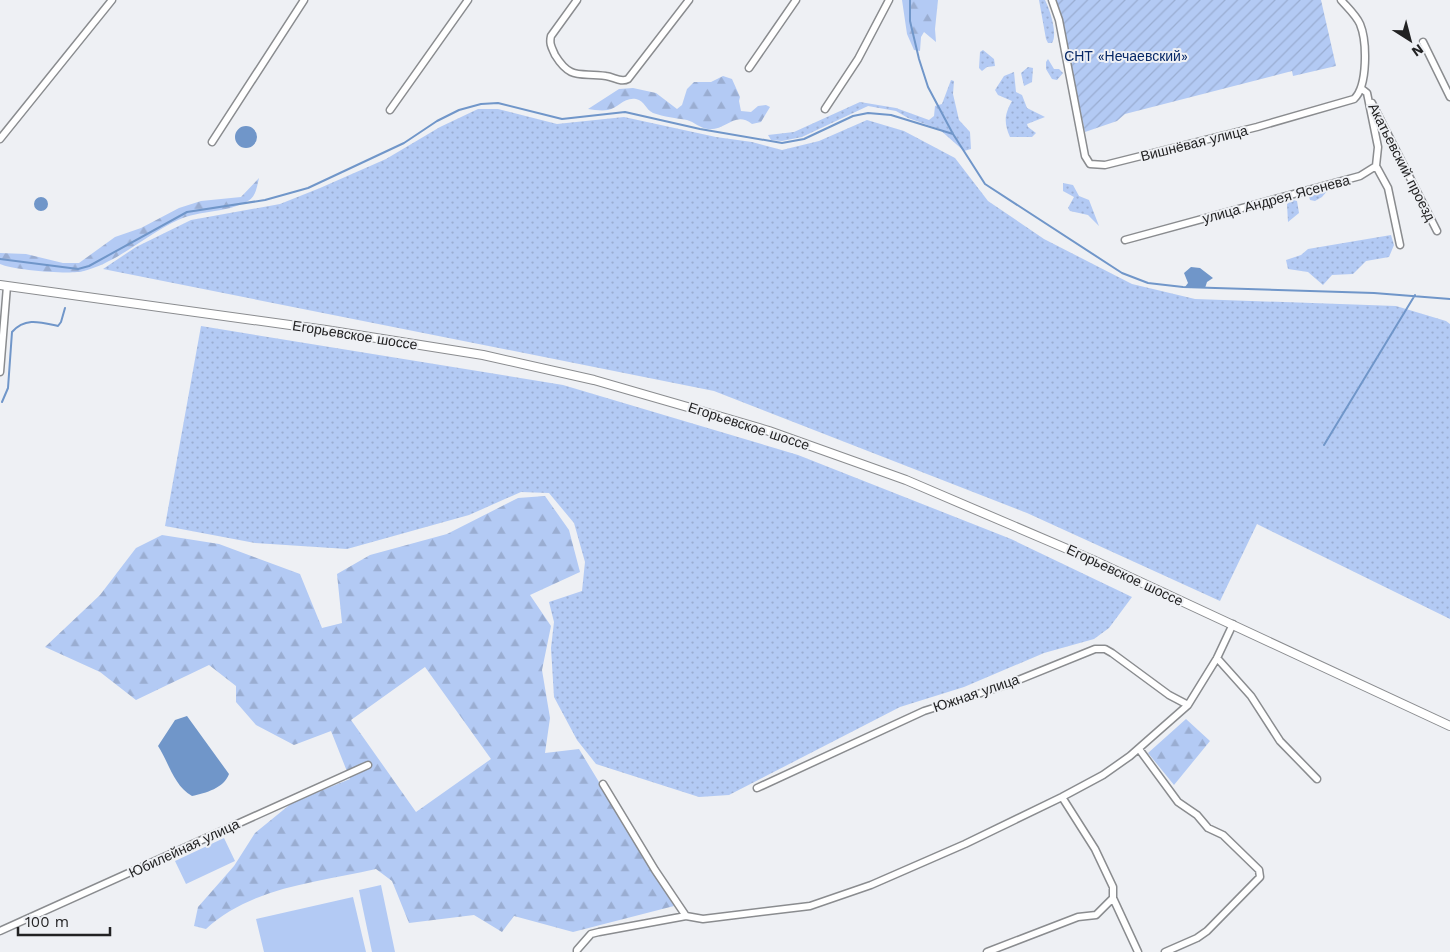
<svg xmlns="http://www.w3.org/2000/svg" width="1450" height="952" font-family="'Work Sans',sans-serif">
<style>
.grass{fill:url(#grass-dots)}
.forest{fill:url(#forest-firs);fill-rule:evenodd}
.garden{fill:url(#garden-furrows)}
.pitch{fill:#b3caf4}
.water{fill:#7096c9}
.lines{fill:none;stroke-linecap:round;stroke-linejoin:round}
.stream{stroke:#7096c9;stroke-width:2}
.minor-casing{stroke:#8a8c8f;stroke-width:9}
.major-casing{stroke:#8a8c8f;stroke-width:10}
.minor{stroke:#fff;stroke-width:6}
.major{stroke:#fff;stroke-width:8}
.labels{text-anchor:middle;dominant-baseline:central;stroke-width:4;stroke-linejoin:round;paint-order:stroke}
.park-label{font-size:14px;fill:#072867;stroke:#eef0f4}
.street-label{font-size:14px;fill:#222223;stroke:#eef0f4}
</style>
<defs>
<pattern id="grass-dots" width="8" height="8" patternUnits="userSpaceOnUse" patternTransform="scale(1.25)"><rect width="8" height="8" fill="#b3caf4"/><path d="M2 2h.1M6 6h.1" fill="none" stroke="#9aadd1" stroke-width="1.8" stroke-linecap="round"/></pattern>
<pattern id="forest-firs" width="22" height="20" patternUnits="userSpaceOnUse" patternTransform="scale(1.25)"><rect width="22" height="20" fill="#b3caf4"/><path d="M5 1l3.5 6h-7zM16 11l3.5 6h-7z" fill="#9aadd1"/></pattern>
<pattern id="garden-furrows" width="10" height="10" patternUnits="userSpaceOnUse" patternTransform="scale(1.25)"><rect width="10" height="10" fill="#b3caf4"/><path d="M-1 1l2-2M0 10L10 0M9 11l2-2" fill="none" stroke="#9aadd1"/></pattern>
</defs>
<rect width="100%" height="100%" fill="#eef0f4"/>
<path class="grass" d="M1039,0H1045C1050,10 1058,34 1052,43H1048L1046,39Z
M983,50L994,59L995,66L987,67L982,71L979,68L980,52Z
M1048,59L1054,69H1059L1063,73L1057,80L1052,79L1046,69V62Z
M1028,67L1033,68L1032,82L1024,86L1021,73Z
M1014,72L1016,92L1022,95L1027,108L1045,117L1027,124L1028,127L1036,133L1032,137H1010C1004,123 1004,115 1012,101L998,95L995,90L1004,76Z
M951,80L954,81L953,94L959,120L970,132L971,149L964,151L939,129L908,118L896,111L868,106L802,137L782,141L771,140L768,135L794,132L860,102L896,108L929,120L934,116L935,106L942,104Z
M478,109H498L557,124L624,117L716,137L752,142L782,150L819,141L867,120L904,131L955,158L988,201L1044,239L1132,284L1195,299L1396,306L1446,321L1450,324V619L1257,524L1220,601L1027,513L714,391L103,269L136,247L191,220L280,204L320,188L386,159L440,127Z
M1063,183L1073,185L1079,196L1089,200L1099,226L1088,215L1070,211L1068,208L1074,197L1063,191Z
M1326,186L1328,190L1322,197L1315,201L1310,200L1308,193Z
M1293,200L1297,201L1299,213L1288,222L1287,204Z
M1391,235L1394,245L1389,257L1366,261L1353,274L1332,275L1323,285L1308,272L1288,269L1286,260L1301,255L1308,249Z
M201,326L563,385L798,455L1011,539L1132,597L1109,628L1094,639L1044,653L964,687L900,707L729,795L699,797L596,764L577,740L554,697L551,648L554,622L549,602L582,591L585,562L574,523L549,493L521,492L469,515L347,549L255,543L165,526Z"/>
<path class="forest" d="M902,0H938L935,29L936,42L924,32L921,37L920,51L914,50L907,34Z
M723,76L732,79L740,97L739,101L741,111L751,112L758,106L766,105L770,107L761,122L752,124C735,110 726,131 708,129C700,128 694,122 687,120C676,118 664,117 653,113C645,109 645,101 636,99C624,97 618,108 608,110C602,111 594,110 588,109L619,89L633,88L656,93L677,109L682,105L687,89L694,82H711Z
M259,178C257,186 256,197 248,201C227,213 200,210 178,220C146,235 118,262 84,271C71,275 13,270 0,264V253L26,254L63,263H79L115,237L141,228L179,208L201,201L241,197Z
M545,496L569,530L580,572L530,595L551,626L542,670L550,718L545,753L579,749L674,906L573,932L514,916L502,932L474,915L409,923L392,881L376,869C319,882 251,887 206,929L194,926L198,907L234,866L255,833L293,802L350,779L331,731L294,745L256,725L236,702V686L209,665L136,700L100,672L45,647L100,595L136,548L162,535L219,544L300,574L322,628L342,623L337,574L370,555L447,534L518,498ZM425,667L491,759L416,812L351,720Z
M1186,719L1210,741L1174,785L1148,753Z"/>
<path class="garden" d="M1056,0H1321L1336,66L1293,76L1292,71L1125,114L1117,121L1085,132Z"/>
<path class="pitch" d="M224,838L235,861L186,884L175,861Z
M381,885L395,952H372L359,890Z
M353,897L366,952H264L256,919Z"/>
<path class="water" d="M235 137a11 11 0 1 1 22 0a11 11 0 1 1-22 0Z
M34 204a7 7 0 1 1 14 0a7 7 0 1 1-14 0Z
M1191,267L1200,268L1213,278L1207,282L1205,288L1185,287L1188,283L1184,273Z
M187,716L229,774C224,788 206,793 192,796C174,786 169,763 158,746L175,720Z"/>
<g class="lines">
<path class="stream" d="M910,0V21L919,59L928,87L953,134L985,184L1122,273L1148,283L1183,287L1374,293L1450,299
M0,259L78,269L89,266L187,212L265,200L308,188L404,143L437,121L459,110L481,104L498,103L562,119L625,112L700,129L782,143L804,139L853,116L868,113L891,115L953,134
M2,402L8,388L12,332C25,317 40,322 58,326L61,322L65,308
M1324,445L1415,295"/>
<g class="minor-casing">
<path id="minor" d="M577,0L551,36C549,44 552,48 555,55C571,81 580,72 606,76C614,77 621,83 628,79L689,0
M1052,0L1059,20L1085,156L1090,164L1105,165L1257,127L1354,99C1368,86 1367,41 1360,24C1356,15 1347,7 1341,0
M1423,42L1450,97
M749,68L796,0
M1372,103L1437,231
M825,109L858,59L889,0
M390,110L468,0
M0,139L112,0
M212,142L304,0
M1376,166L1388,188L1400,245
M1125,240L1360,176L1376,166L1378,147L1367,93L1362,89
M0,372L7,286
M1217,658L1251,696L1280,741L1317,779
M1139,749L1178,802L1197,815L1208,828L1223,835L1259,870L1260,877L1207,931L1197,938L1165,952
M603,784L655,870L686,916L703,919L810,906L871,885L965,844L1062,797L1103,775L1130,756L1188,705L1217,658L1233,624
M757,788L924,711L1006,685L1095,649H1105L1112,653L1169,695L1188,705
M1062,797L1095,849L1113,887V898L1138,952
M0,931L368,765
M577,952V950L591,934L599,932L686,916
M987,952L1078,917L1096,915L1113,898"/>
</g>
<g class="major-casing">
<path id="major" d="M0,285L326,330L483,355L594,380L691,408L769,431L906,480L1093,560L1450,726"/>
</g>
<use href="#minor" class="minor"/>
<use href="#major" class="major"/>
</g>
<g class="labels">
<g class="park-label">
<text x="1126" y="56">СНТ «Нечаевский»</text>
</g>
<g class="street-label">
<text transform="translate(1194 143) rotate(-14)">Вишнёвая улица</text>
<text transform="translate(1402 162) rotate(63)">Акатьевский проезд</text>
<text transform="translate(1276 199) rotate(-15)">улица Андрея Ясенева</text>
<text transform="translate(355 335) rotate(9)">Егорьевское шоссе</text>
<text transform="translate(749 426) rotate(18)">Егорьевское шоссе</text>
<text transform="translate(1125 575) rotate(25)">Егорьевское шоссе</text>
<text transform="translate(976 693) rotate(-19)">Южная улица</text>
<text transform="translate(184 848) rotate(-25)">Юбилейная улица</text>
</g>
</g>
<g transform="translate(1410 40) rotate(144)" stroke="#eef0f4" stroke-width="4" paint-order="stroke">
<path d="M0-4L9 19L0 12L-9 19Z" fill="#222223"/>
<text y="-8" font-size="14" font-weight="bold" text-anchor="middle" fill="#222223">N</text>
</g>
<path d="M18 927v8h92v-8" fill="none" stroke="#222223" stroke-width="2.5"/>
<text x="25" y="927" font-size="15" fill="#222223" stroke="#eef0f4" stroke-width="4" paint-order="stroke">100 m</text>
</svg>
